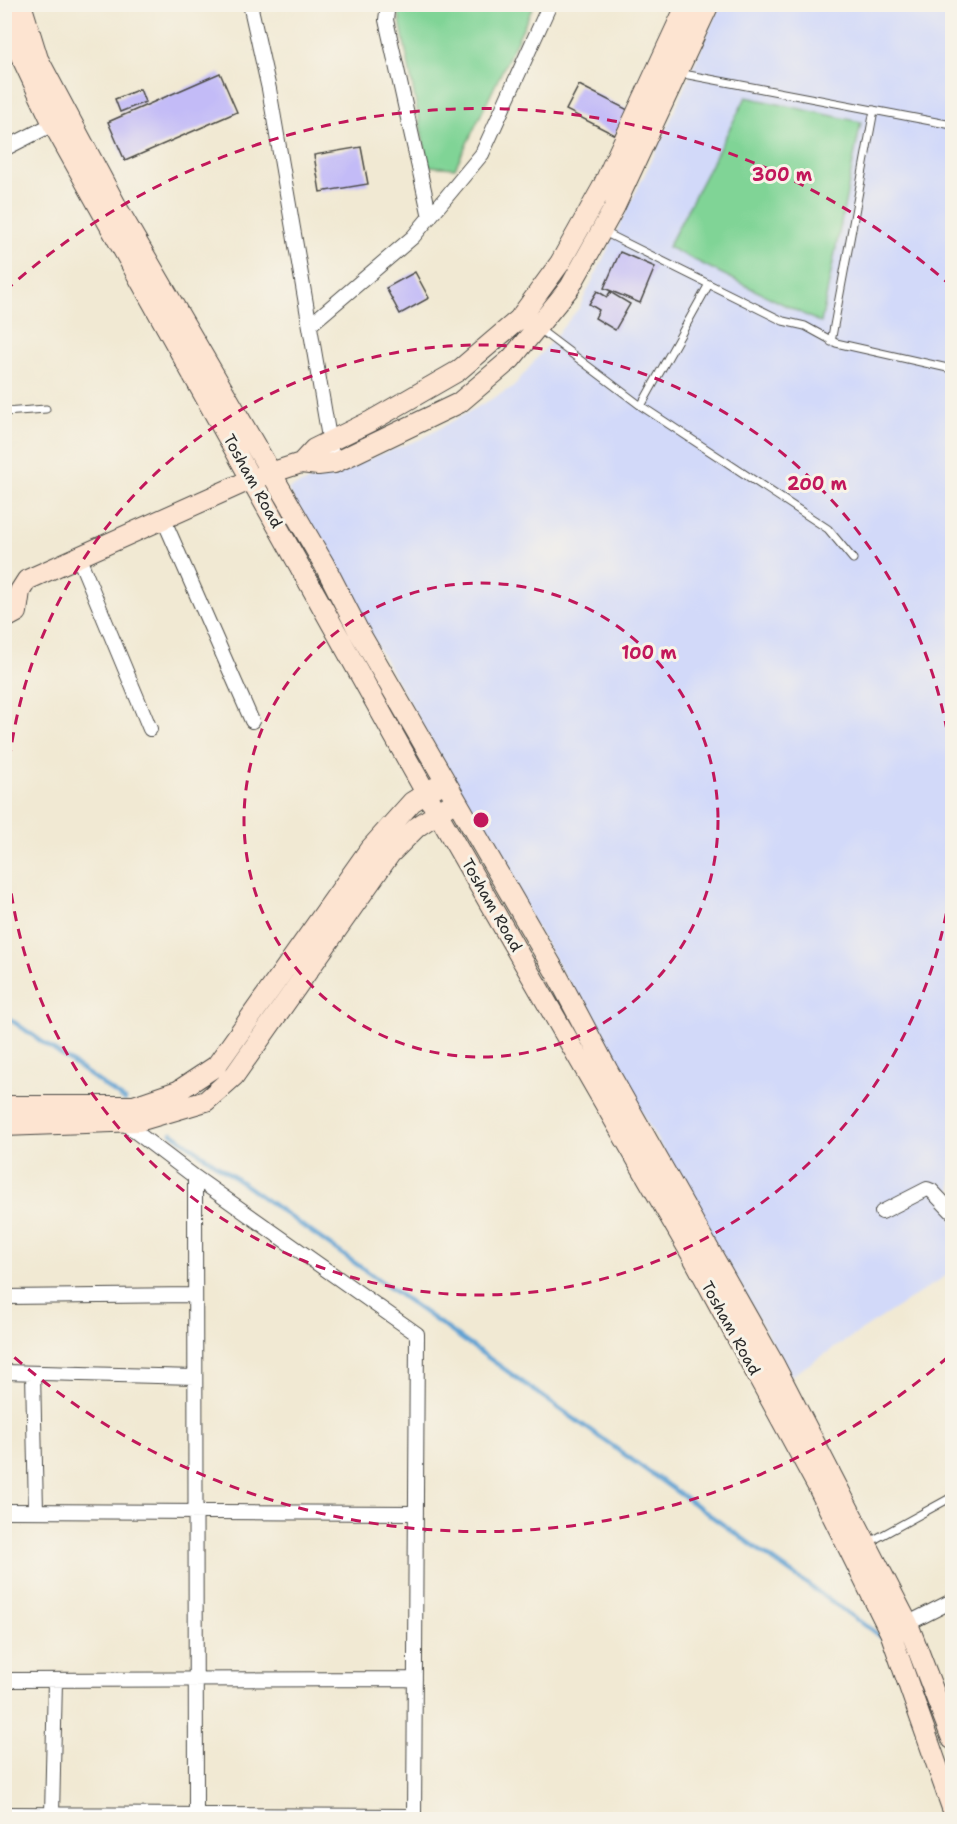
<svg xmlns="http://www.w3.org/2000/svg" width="957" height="1824" font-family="'Shantell Sans',sans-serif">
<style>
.built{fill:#d2d9f9}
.green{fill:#80d496;stroke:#568060;stroke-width:1.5}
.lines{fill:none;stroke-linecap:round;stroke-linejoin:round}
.stream{stroke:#5ea1d2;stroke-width:4.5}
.building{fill:#c3bbf7}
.lane-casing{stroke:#494844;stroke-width:9}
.street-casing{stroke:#494844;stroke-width:16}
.secondary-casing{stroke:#494844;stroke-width:22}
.lane{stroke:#fff;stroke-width:7}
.street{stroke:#fff;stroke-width:14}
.secondary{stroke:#fde4d1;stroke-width:20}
.ring{fill:none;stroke:#c2185b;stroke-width:3;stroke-dasharray:10 8}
.labels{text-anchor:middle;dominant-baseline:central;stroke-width:6;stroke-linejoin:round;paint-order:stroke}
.street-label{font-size:16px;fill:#2b2b2b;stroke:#f7f3e8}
.centre{fill:#c2185b;stroke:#f7f3e8;stroke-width:3}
.ring-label{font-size:18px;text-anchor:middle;font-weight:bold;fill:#c2185b;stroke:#f7f3e8;stroke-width:6;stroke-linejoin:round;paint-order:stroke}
</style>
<rect width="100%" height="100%" fill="#f7f3e8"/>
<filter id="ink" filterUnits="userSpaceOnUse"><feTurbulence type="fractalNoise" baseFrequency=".0167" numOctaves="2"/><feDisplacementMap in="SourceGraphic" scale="12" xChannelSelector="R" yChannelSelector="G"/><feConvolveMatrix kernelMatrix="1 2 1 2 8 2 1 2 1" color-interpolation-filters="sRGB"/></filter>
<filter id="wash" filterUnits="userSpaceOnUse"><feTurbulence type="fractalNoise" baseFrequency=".008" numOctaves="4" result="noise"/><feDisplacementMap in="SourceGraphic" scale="24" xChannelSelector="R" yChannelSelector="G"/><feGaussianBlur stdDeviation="1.35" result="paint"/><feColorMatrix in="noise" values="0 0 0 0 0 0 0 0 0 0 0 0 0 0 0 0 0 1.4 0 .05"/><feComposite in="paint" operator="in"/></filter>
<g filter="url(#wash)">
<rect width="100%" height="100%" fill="#f1e9d3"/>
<path class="built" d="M720,5H952V1272L791,1376L288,489L421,439L513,387L579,308L664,135Z"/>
<path class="green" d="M397,5H534L455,168L428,166Z
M746,97L861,122L821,323L668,247Z"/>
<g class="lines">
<path class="stream" d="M4,1015L125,1100
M172,1133L887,1641
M938,1677L952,1687"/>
</g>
<g id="blocks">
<path class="building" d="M220,73L237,112L125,161L108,122Z
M579,85L628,110L615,135L566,110Z
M140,89L145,102L120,112L115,99Z
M361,147L368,184L320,192L314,155Z
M620,252L655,267L640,303L604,288Z
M415,272L429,298L400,314L386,288Z
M597,291L607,297L610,292L630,304L615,330L595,318L599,310L589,304Z"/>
</g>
</g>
<g filter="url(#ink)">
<use href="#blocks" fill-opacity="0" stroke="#494844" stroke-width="1.5"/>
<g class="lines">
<g class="lane-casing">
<path id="lane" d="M678,73L952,125
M602,231L783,321L805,326L836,343L952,369
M539,329L641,406L828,529L853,559
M831,342L874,110
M641,406L709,284
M4,412L46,409
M868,1543L952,1497"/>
</g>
<g class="street-casing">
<path id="street" d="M250,4L269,89L331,449
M388,4L386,20L430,217
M4,149L53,124
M310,325L413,237L482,154L550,4
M163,518L252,721
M79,558L150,729
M120,1120L195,1177L417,1334L414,1820
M195,1177L196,1820
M882,1212L927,1189L932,1191L952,1212
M4,1297L195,1295
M4,1372L195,1377
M33,1373L36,1511
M4,1511L416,1513
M901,1627L952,1601
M4,1680L415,1679
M4,1814L414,1816
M52,1815L55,1680"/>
</g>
<g class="secondary-casing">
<path id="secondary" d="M21,4L38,59L119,211L324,564L358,630L556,973L608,1071L775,1366L908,1624L952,1739
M4,14L10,33L53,124L426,793L693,1257L818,1487L890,1632L952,1808
M301,463L314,449L371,421L458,371L519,319L560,263L602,188L687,4
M4,619L17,612L20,591L27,580L252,479L301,463L318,465L334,463L459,403L511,359L570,287L614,208L709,4
M4,1106H134L178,1091L216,1066L369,850L412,802L436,787
M4,1126L139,1121L206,1101L234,1076L390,854L417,827L448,806"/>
</g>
<use href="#lane" class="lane"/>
<use href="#street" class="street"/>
<use href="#secondary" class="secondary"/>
</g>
</g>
<g class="ring">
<circle cx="481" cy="820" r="237"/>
<path d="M952 878A475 475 0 1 1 952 762"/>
<path d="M948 1357A712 712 0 0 1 5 1349M5 291A712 712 0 0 1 948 283"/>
</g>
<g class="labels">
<g class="street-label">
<text transform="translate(253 481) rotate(61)">Tosham Road</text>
<text transform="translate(492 905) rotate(60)">Tosham Road</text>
<text transform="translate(731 1328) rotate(61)">Tosham Road</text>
</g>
</g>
<circle cx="481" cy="820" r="9" class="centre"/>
<g class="ring-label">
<text x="782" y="181">300 m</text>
<text x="817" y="490">200 m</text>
<text x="649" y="659">100 m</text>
</g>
<rect width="957" height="1824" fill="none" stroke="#f7f3e8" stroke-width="24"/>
</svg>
